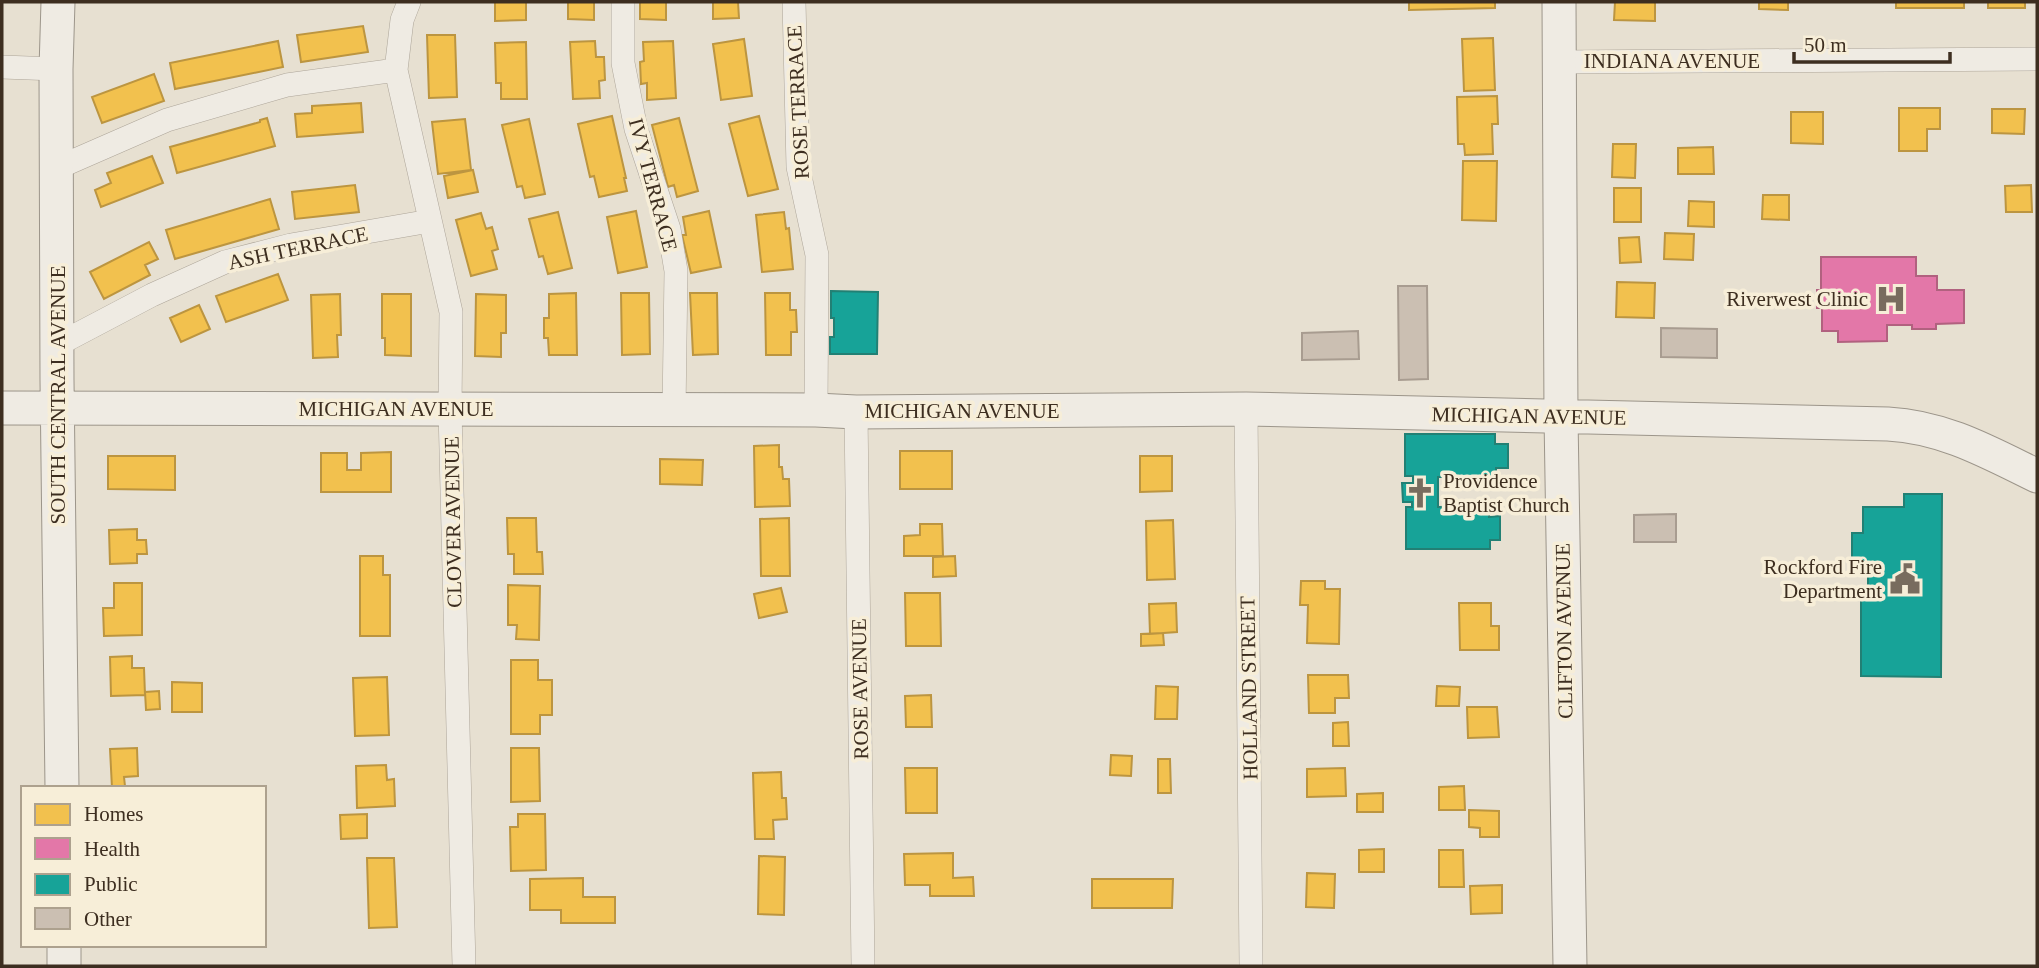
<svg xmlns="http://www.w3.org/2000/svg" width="2039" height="968" font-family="Georgia,serif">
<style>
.homes{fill:#f2c14e;stroke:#bc9540;stroke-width:2}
.health{fill:#e377a8;stroke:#b1617f;stroke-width:2}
.public{fill:#17a398;stroke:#228074;stroke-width:2}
.building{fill:#cbbfb2;stroke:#a89c90;stroke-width:2}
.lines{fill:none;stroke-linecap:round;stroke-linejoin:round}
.street-casing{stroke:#ada599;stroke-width:24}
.secondary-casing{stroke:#9c958a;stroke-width:35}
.street{stroke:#efebe3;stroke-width:23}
.secondary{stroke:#efebe3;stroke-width:33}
.labels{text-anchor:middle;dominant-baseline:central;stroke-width:7;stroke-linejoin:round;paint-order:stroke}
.street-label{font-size:21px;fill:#3d2e20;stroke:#f7eed8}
.poi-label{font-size:21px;fill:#3d2e20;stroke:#f7eed8;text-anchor:end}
</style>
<rect width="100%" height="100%" fill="#e7e0d1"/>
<path class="homes" d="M495,2H526V20L495,21Z
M568,2H594V20L568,19Z
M640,2H666V20L640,19Z
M713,2H738L739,18L713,19Z
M1409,2H1495V8L1409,10Z
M1615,2H1655V21L1614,20Z
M1759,2H1788V10L1759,9Z
M1896,2H1964V8H1896Z
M1988,2H2025V8H1988Z
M363,26L368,52L301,62L297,35Z
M427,35H455L457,97L429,98Z
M1493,38L1495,90L1464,91L1462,39Z
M744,39L752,96L721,100L713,44Z
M278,41L283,67L175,89L170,63Z
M595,41L596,57H604L605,80L599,81L600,98L573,99L570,42Z
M673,41L676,98L647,100V83L641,84L640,62L644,61L643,42Z
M526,42L527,99H501V83H496L495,43Z
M154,74L164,101L102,123L92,97Z
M1497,96L1498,124H1492L1493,154L1465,155L1464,144H1458L1457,97Z
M361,103L363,132L297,137L295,114L312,113V106Z
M1899,108H1940V129H1927V151H1899Z
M1992,109H2025L2024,134L1992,133Z
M1791,112H1823V144L1791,143Z
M612,116L626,178H624L627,191L599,197L594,176L590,177L578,124Z
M759,116L778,189L748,196L729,124Z
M267,118L275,146L177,173L170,147L260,122V120Z
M679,118L698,191L677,197L674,185L668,187L652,125Z
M465,119L471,170L438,174L432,122Z
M529,119L545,194L525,198L522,186L517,187L502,125Z
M1613,144H1636L1635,178L1612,177Z
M1713,147L1714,174H1678V148Z
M152,156L163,183L101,207L95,190L111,183L107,173Z
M1463,161H1497L1496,221L1462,220Z
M473,170L478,192L448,198L444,176Z
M355,185L359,212L295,219L292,192Z
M2031,185L2032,212H2006L2005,186Z
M1614,188H1641V222H1614Z
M1763,195H1789V220L1762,219Z
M270,199L279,229L175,259L166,230Z
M1689,201L1714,202V227L1688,226Z
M636,211L647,267L618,273L607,217Z
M709,211L721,267L691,273L682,235H686L683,217Z
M558,212L572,268L548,274L543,256L539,257L529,219Z
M784,212L786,229L789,228L793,269L762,272L756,215Z
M481,213L486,229L492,227L498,249L492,251L497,269L471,276L456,220Z
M1665,233L1694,234L1693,260L1664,259Z
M1639,237L1641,262L1620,263L1619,238Z
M149,242L158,259L145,265L150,275L104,299L90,272Z
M278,274L288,300L226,322L216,296Z
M1617,282L1655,283L1654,318L1616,317Z
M576,293L577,355H549L548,338H544V318H549V294Z
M621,293H649L650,354L622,355Z
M690,293H717L718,354L693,355Z
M765,293H790V310H796L797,332H791V355H766Z
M340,294L341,335H337L338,357L313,358L311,295Z
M382,294H411V356L385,355V338H382Z
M476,294L506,295V333H501V357L475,356Z
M199,305L210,329L181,342L170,318Z
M779,445V467H782L783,479H789L790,506L755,507L754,446Z
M900,451H952V489H900Z
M391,452V492H321V453H347V470H361V453Z
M108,456H175V490L108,489Z
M1140,456H1172V491L1140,492Z
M660,459L703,460L702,485L660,484Z
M507,518H536L537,552H542L543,574H514V554H508Z
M789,518L790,576H761L760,519Z
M1173,520L1175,579L1147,580L1146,521Z
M920,524H942L943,556H904V536L920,535Z
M137,529V540H146L147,554H137V563L110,564L109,530Z
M360,556H383V575H390V636H360Z
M955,556L956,576L933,577V557Z
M1301,581H1325V589H1340L1339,644L1307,643L1308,605H1300Z
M114,583H142V635L104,636L103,608H114Z
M508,585L540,586L539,640L516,639L517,625H508Z
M781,588L787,612L759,618L754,594Z
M905,593H940L941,646H906Z
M1176,603L1177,632L1150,634L1149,604Z
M1459,603H1491V626H1499V650H1460Z
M1163,633L1164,645L1141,646V634Z
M132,656V668H144L145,695L111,696L110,657Z
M511,660H538V680H552V715H540V734H511Z
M1308,675H1348L1349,698H1335V713H1309Z
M387,677L389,735L355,736L353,678Z
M172,682L202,683V712H172Z
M1156,686L1178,687L1177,719H1155Z
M1437,686L1460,687L1459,706H1436Z
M159,691L160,709L146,710L145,692Z
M931,695L932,727H906L905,696Z
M1467,707H1497L1499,737L1468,738Z
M1348,722L1349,746H1333V723Z
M137,748L138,776L124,777L125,786H133V788H112L110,749Z
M511,748H539L540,801L511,802Z
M1111,755L1132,756L1131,776L1110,775Z
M1158,759H1170L1171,793H1158Z
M386,765L387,780L394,779L395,806L357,808L356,766Z
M905,768H937V813H906Z
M1345,768L1346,796L1307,797V769Z
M781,772L782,798H786L787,819L773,820L774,839H755L753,773Z
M1464,786L1465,810H1439V787Z
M1383,793V812H1357V794Z
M1469,810L1499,811V837H1480V828L1469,827Z
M367,814V838L341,839L340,815Z
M518,814H545L546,870L511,871L510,827H518Z
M1384,849V872H1359V850Z
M1439,850H1463L1464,887H1439Z
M953,853V878L973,877L974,896H930V885H905L904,854Z
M759,856L785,857L784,915L758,914Z
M367,858H394L397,927L369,928Z
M1307,873L1335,874L1334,908L1306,907Z
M583,878V897H615V923H561V910H530V879Z
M1092,879H1173L1172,908H1092Z
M1502,885V913L1471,914L1470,886Z"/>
<path class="health" d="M1821,257H1916V276H1937V290H1964V323L1936,324V329H1912V325H1887V341L1838,342V331H1822V308H1817V290H1821Z"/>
<path class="public" d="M831,291L878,292L877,354H830V337H834V318H831Z
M1405,434H1495V444H1508V468H1496V477H1438V507L1489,506V517L1500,516V540H1490V549H1406V507H1412V502H1403L1402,483H1413V476H1405Z
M1904,494H1942L1941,677L1861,676V591H1868V566H1852V533H1863V507H1904Z"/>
<path class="building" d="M1398,286H1427L1428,379L1399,380Z
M1661,328L1717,329V358L1661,357Z
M1358,331L1359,359L1302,360V333Z
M1676,514V542H1634V515Z"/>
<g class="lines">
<g class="street-casing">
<path id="street" d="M409,2L402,20L396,70L451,312L450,410L464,966
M623,2V63L636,129L669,229L676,271L674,411
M794,2L798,167L817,255L816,410
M1559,62L2037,59
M2,67L56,69
M57,168L167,120L287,85L396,70
M57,345L152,295L225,262L291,245L430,221
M1246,409L1251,966
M856,412L863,966"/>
</g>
<g class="secondary-casing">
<path id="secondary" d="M58,2L56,69L57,380L62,788
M1559,2L1561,417L1570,966
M2,408L816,410L856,412L1246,409L1888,424C1944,427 1988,452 2037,476
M64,945V966"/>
</g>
<use href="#street" class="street"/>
<use href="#secondary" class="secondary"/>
</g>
<defs>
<g id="hospital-bare" transform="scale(2.415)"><path d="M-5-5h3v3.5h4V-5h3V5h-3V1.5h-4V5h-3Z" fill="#786c5e" stroke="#f7eed8" stroke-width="2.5" paint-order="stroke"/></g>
<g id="church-bare" transform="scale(2.415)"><path d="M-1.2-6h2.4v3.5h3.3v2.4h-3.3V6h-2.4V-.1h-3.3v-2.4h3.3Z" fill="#786c5e" stroke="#f7eed8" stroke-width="2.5" paint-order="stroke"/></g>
<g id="civic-bare" transform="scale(2.415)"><path d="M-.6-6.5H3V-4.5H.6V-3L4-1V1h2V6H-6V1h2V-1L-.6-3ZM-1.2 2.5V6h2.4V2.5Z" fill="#786c5e" stroke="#f7eed8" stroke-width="2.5" paint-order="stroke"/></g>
</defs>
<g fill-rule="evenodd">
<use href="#hospital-bare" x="1891" y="299"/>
<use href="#church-bare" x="1420" y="493"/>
<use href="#civic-bare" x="1905" y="579"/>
</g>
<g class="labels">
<g class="street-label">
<text x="1672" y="61">INDIANA AVENUE</text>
<text transform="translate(798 102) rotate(-93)">ROSE TERRACE</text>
<text transform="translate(653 185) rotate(75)">IVY TERRACE</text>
<text transform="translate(298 248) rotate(-12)">ASH TERRACE</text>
<text transform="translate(58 395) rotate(-90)">SOUTH CENTRAL AVENUE</text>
<text x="396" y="409">MICHIGAN AVENUE</text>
<text x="962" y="411">MICHIGAN AVENUE</text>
<text transform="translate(1529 416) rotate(1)">MICHIGAN AVENUE</text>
<text transform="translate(453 522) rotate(-91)">CLOVER AVENUE</text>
<text transform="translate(1564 631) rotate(-91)">CLIFTON AVENUE</text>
<text transform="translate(1249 688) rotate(-91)">HOLLAND STREET</text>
<text transform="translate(860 689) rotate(-91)">ROSE AVENUE</text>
</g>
<g class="poi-label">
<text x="1868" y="299">Riverwest Clinic</text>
<text x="1443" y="481" text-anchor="start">Providence<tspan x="1443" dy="24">Baptist Church</tspan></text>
<text x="1882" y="567">Rockford Fire<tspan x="1882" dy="24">Department</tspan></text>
</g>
</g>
<rect width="2039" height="968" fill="none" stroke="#3d2e20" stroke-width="7"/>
<rect x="21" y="786" width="245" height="161" fill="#f7eed8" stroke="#ada18e" stroke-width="2"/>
<rect x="35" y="804" width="35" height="21" fill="#f2c14e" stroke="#ada18e" stroke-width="2"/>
<text x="84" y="821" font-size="21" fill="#3d2e20">Homes</text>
<rect x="35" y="838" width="35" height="21" fill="#e377a8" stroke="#ada18e" stroke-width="2"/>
<text x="84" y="856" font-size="21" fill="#3d2e20">Health</text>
<rect x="35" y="874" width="35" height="21" fill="#17a398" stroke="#ada18e" stroke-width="2"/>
<text x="84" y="891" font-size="21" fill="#3d2e20">Public</text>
<rect x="35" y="908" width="35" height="21" fill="#cbbfb2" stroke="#ada18e" stroke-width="2"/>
<text x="84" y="926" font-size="21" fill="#3d2e20">Other</text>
<path d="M1794 52v10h156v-10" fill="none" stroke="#3d2e20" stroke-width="3.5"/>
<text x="1804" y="52" font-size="21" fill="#3d2e20" stroke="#f7eed8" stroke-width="5" paint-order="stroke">50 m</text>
</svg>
